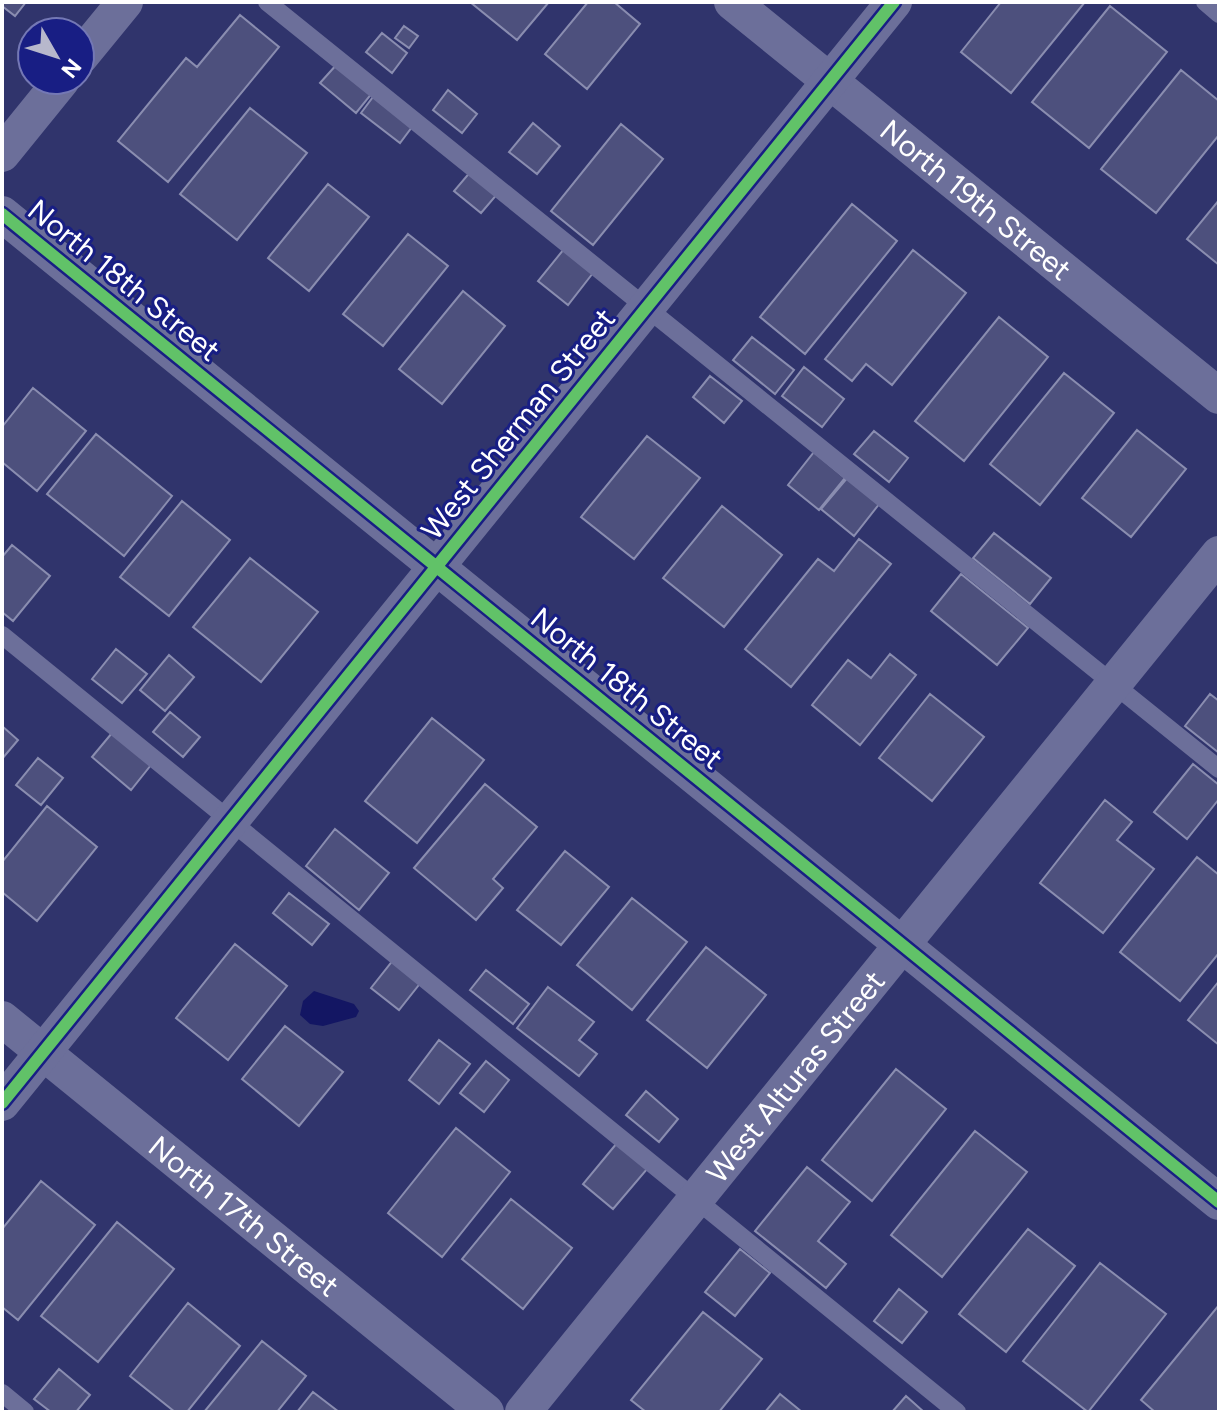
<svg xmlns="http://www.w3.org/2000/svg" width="1221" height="1414" font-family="Figtree,sans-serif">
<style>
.water{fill:#131663}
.building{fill:#4d507d;stroke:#8a8db0;stroke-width:2}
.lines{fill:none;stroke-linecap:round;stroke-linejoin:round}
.service{stroke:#6c6f9a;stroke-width:18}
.minor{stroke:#6c6f9a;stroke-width:36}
.cycleway-casing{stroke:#181e84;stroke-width:17}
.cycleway{stroke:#61c268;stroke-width:12}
.labels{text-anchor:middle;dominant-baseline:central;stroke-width:6;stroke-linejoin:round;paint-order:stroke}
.street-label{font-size:30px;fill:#fff;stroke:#181e84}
</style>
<rect width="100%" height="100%" fill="#30346c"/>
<path class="water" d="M314,991L354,1004L359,1011L356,1017L323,1026L310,1024L300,1015L303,1001Z"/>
<path class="building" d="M2,2H26L15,16L2,6Z
M470,2H549L517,40Z
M588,2H614L640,24L587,89L545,54Z
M1001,2H1085L1011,93L961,52Z
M1110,6L1167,52L1089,148L1032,102Z
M240,15L279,47L168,182L118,141L186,58L197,67Z
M404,26L418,36L409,48L395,38Z
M382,33L407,53L392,73L366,52Z
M338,63L373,92L356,113L320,83Z
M1181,70L1219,101V135L1156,213L1101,169Z
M448,90L477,114L462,133L433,110Z
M376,93L415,123L400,143L361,113Z
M250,108L307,153L237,240L180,194Z
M533,123L560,146L537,174L509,152Z
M621,124L663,159L593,245L551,211Z
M472,170L499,192L481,213L454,191Z
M328,184L369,217L309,291L268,258Z
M1219,200V265L1187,239Z
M852,204L897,241L805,354L760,317Z
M408,234L448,266L383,346L343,314Z
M564,249L593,273L568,305L538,281Z
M913,250L966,293L892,385L866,364L852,381L825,359Z
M463,291L505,326L442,404L399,369Z
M999,317L1048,357L964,461L915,421Z
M752,337L794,370L775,394L733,360Z
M804,367L844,399L822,427L782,396Z
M1064,373L1114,413L1040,505L990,464Z
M710,376L742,401L724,423L693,397Z
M33,388L86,431L37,491L2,462V427Z
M1137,430L1186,469L1131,537L1082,498Z
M874,431L908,458L889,482L854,454Z
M96,434L172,496L124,556L47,494Z
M647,436L700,478L634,559L581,517Z
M814,452L845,478L819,510L788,485Z
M848,477L880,503L854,536L821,509Z
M182,501L230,540L169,616L120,577Z
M722,506L782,555L724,627L663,578Z
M994,533L1051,578L1030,604L973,558Z
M859,539L891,564L791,687L745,649L818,559L834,571Z
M12,545L50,576L13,621L2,612V557Z
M250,558L318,612L261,682L193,627Z
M961,574L1028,628L997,665L931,611Z
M116,649L147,674L122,703L92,679Z
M890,654L916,675L860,745L812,705L848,660L871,678Z
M169,655L194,677L165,711L140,690Z
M930,694L984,737L932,801L879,758Z
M1210,694L1219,701V753L1185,726Z
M170,712L200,737L183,757L153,732Z
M432,718L484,760L417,843L365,801Z
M2,726L18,740L2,759Z
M112,733L151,765L131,790L92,757Z
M38,758L63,778L41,805L16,785Z
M1193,764L1219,785V799L1187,839L1154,812Z
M485,784L537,827L493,879L503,888L476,920L414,868Z
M1105,800L1132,822L1117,840L1154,869L1103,933L1040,883Z
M47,806L97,847L37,921L2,892V862Z
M335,829L389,873L359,910L306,866Z
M565,851L609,887L561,945L517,910Z
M1197,857L1219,875V953L1180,1001L1120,952Z
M289,893L329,924L312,945L273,913Z
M632,898L687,942L632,1010L577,965Z
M235,944L287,986L228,1060L176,1018Z
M706,947L766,995L707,1068L647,1020Z
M394,959L422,981L399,1010L371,988Z
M486,970L529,1004L513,1024L470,990Z
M1219,981V1045L1188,1020Z
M548,987L594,1022L579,1040L597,1054L579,1076L517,1028Z
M285,1026L343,1072L299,1126L242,1079Z
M439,1040L470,1064L439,1104L409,1080Z
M486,1061L509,1080L484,1112L460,1093Z
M896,1069L946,1109L872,1201L822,1160Z
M646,1091L678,1119L659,1142L626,1115Z
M456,1128L510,1172L442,1257L388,1213Z
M975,1131L1027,1172L942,1277L891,1235Z
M617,1143L648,1168L613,1209L583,1184Z
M807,1167L850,1202L818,1241L846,1264L826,1288L755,1231Z
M41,1181L95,1225L18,1320L2,1307V1229Z
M511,1199L572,1248L523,1309L462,1259Z
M117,1222L174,1269L98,1362L41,1316Z
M1028,1229L1075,1266L1006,1352L959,1314Z
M740,1249L770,1273L735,1316L705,1292Z
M1100,1263L1166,1314L1088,1412L1023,1361Z
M899,1289L927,1312L902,1343L874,1321Z
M188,1303L240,1346L187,1412H175L130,1376Z
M1219,1305V1412H1155L1141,1400Z
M703,1312L762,1359L719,1412H646L631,1400Z
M262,1341L306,1376L277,1412H204Z
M59,1369L90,1395L76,1412H51L34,1399Z
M313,1392L339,1412H297Z
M780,1394L802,1412H765Z
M906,1396L924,1412H892Z"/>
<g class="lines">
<path class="service" d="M267,2L1219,769
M1205,2L1219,14
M2,635L957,1412
M2,1393L25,1412"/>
<g class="minor">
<path id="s1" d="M732,2L1219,396"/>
<path d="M80,57L125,2"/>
<path d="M2,154L62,80"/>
<path d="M2,214L1219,1202"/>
<path id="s2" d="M2,1019L486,1412"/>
<path d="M2,1103L894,2"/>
<path id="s3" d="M523,1412L1219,554"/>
</g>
<g class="cycleway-casing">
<path id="cycleway" d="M2,214L1219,1202
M2,1103L894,2"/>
</g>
<use href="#cycleway" class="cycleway"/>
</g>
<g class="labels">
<g class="street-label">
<text stroke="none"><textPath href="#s1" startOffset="314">North 19th Street</textPath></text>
<text transform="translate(124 280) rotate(39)">North 18th Street</text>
<text transform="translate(518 424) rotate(-51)">West Sherman Street</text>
<text transform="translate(627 688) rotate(39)">North 18th Street</text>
<text stroke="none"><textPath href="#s3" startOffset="432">West Alturas Street</textPath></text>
<text stroke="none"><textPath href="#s2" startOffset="312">North 17th Street</textPath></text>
</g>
</g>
<rect width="1221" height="1414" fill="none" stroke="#ffffff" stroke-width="8"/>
<g transform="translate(56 56) rotate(129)"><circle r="38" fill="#181e84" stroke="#7478b5" stroke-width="2"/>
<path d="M0-6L14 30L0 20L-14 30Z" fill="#b7b8cc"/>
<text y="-12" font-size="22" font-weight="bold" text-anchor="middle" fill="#ffffff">N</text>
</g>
</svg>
